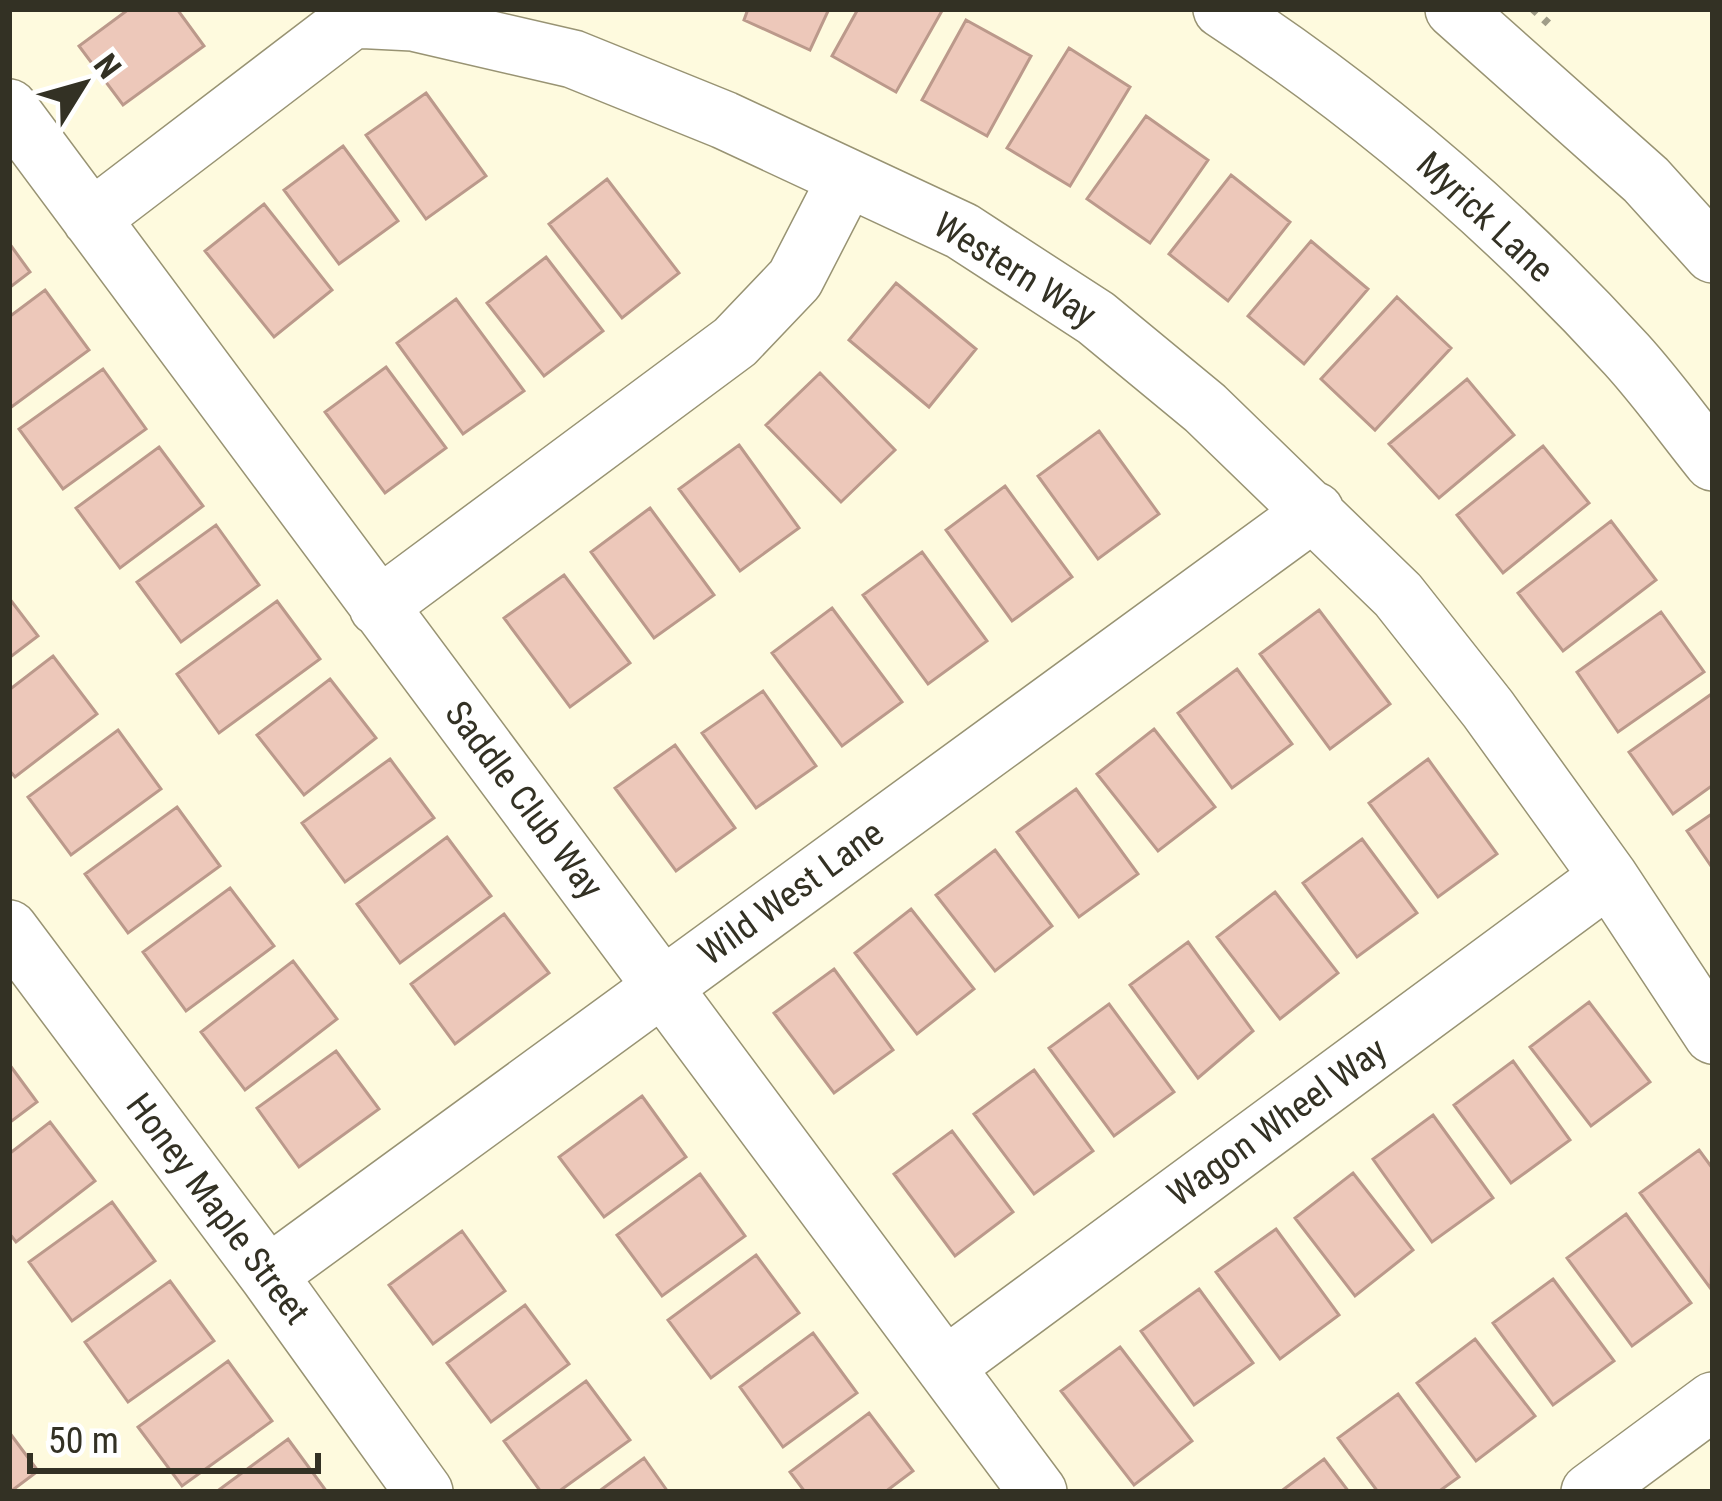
<svg xmlns="http://www.w3.org/2000/svg" width="1722" height="1501" font-family="'Roboto Condensed',sans-serif">
<style>
.building{fill:#edc8ba;stroke:#bb998b;stroke-width:3}
.lines{fill:none;stroke-linecap:round;stroke-linejoin:round}
.minor-casing{stroke:#989373;stroke-width:60}
.path{stroke:#a09d88;stroke-width:8;stroke-dasharray:6 9;stroke-linecap:butt}
.minor{stroke:#fff;stroke-width:57}
.labels{text-anchor:middle;dominant-baseline:central;stroke-width:9;stroke-linejoin:round;paint-order:stroke}
.street-label{font-size:36px;fill:#333124;stroke:#fff}
</style>
<rect width="100%" height="100%" fill="#fefade"/>
<path class="building" d="M129,9H177L204,46L123,105L79,46Z
M748,9H829L810,50L744,20Z
M858,9H943L896,92L832,56Z
M966,20L1031,56L987,136L922,100Z
M1069,48L1130,87L1070,186L1007,148Z
M426,93L486,176L426,219L366,135Z
M1146,116L1208,160L1150,243L1087,199Z
M343,146L398,221L339,264L284,190Z
M1231,175L1290,222L1228,301L1169,254Z
M607,179L679,273L622,318L549,224Z
M264,204L332,290L274,337L205,251Z
M1311,241L1368,289L1304,364L1248,316Z
M9,243L30,272L9,288Z
M546,257L603,331L544,376L487,303Z
M896,283L976,349L929,407L849,340Z
M45,290L89,350L10,408L9,317Z
M1397,297L1451,348L1375,430L1321,379Z
M456,299L524,391L463,434L397,343Z
M386,367L446,448L385,493L325,412Z
M103,369L146,429L63,489L19,429Z
M820,373L895,450L841,502L766,425Z
M1467,379L1514,435L1439,498L1389,444Z
M1099,431L1159,514L1098,559L1038,476Z
M739,445L799,528L740,571L679,489Z
M1543,446L1589,503L1503,573L1457,515Z
M159,447L203,506L120,568L76,508Z
M1005,486L1072,577L1012,621L946,530Z
M650,508L714,595L654,638L591,552Z
M1611,521L1656,580L1563,651L1518,593Z
M216,525L259,585L181,642L137,582Z
M922,552L987,641L928,684L863,595Z
M564,575L630,663L570,707L504,618Z
M9,598L38,636L9,658Z
M277,601L320,659L219,733L177,674Z
M832,608L902,702L842,746L772,653Z
M1319,610L1390,704L1330,749L1260,654Z
M1661,612L1704,672L1618,732L1577,672Z
M53,656L97,714L15,777L9,770V690Z
M1237,669L1292,744L1232,788L1178,713Z
M330,679L376,738L304,795L257,735Z
M763,691L816,766L756,808L702,733Z
M1713,693V785L1673,814L1629,752Z
M1154,729L1215,807L1158,851L1097,774Z
M118,730L161,789L71,855L28,797Z
M675,745L735,828L676,871L615,788Z
M390,759L434,818L345,882L302,823Z
M1428,759L1497,854L1438,897L1369,803Z
M1076,789L1138,874L1079,917L1017,832Z
M177,807L220,866L128,933L85,874Z
M1713,813V869L1687,831Z
M447,837L491,896L400,963L357,904Z
M1362,839L1417,913L1357,957L1303,883Z
M995,850L1052,926L995,971L936,895Z
M230,888L274,946L186,1011L143,952Z
M1275,892L1338,973L1280,1019L1217,937Z
M911,909L974,989L917,1034L855,953Z
M504,914L549,973L455,1044L411,984Z
M1188,942L1253,1031L1198,1078L1130,985Z
M293,961L337,1019L245,1090L201,1032Z
M834,969L893,1050L834,1093L774,1013Z
M1589,1002L1650,1082L1591,1126L1530,1047Z
M1109,1004L1174,1092L1114,1136L1049,1048Z
M336,1051L379,1109L299,1167L257,1108Z
M1513,1061L1570,1140L1511,1183L1454,1105Z
M9,1064L37,1102L9,1123Z
M1034,1070L1093,1151L1034,1194L974,1114Z
M642,1096L686,1157L604,1217L559,1157Z
M1433,1115L1493,1198L1432,1242L1373,1159Z
M50,1122L95,1181L16,1242L9,1233V1154Z
M952,1131L1013,1212L955,1256L894,1174Z
M1699,1150L1713,1169L1711,1289L1640,1193Z
M1353,1173L1413,1250L1355,1296L1295,1218Z
M700,1174L745,1236L662,1296L617,1235Z
M112,1202L155,1261L72,1321L29,1262Z
M1626,1214L1691,1303L1632,1346L1567,1258Z
M1276,1229L1339,1315L1280,1359L1216,1272Z
M462,1231L505,1291L433,1344L389,1285Z
M756,1255L799,1313L711,1378L668,1320Z
M1553,1279L1614,1361L1553,1405L1493,1323Z
M170,1281L214,1341L128,1402L85,1342Z
M1199,1289L1253,1363L1194,1405L1141,1331Z
M525,1305L569,1364L491,1422L447,1363Z
M813,1333L857,1393L783,1447L740,1387Z
M1475,1339L1535,1416L1476,1461L1417,1383Z
M1120,1347L1192,1441L1134,1485L1061,1391Z
M228,1361L272,1421L182,1486L138,1427Z
M586,1381L630,1440L558,1492H541L504,1441Z
M1398,1394L1459,1477L1438,1492H1378L1338,1438Z
M869,1413L913,1471L885,1492H805L790,1472Z
M9,1432L38,1471L10,1492H9Z
M288,1439L327,1492H216Z
M644,1458L668,1492H598Z
M1324,1459L1349,1492H1280Z"/>
<g class="lines">
<g class="minor-casing">
<path id="minor" d="M1222,9C1370,106 1507,224 1626,354C1657,388 1684,426 1713,462
M1454,9L1646,180L1713,254
M9,108L1038,1492
M91,219L353,19L413,22L573,59L724,120L962,231L1096,318L1205,408L1398,595L1488,709L1609,877L1713,1035
M378,607L735,342L795,279L847,178
M9,929L268,1275L424,1492
M268,1275L1315,511
M945,1367L1609,877
M1590,1492L1713,1401"/>
</g>
<path class="path" d="M1533,9L1551,26"/>
<use href="#minor" class="minor"/>
</g>
<g class="labels">
<g class="street-label">
<text transform="translate(1485 217) rotate(43)">Myrick Lane</text>
<text transform="translate(1015 270) rotate(32)">Western Way</text>
<text transform="translate(524 800) rotate(53)">Saddle Club Way</text>
<text transform="translate(791 893) rotate(-36)">Wild West Lane</text>
<text transform="translate(1277 1122) rotate(-36)">Wagon Wheel Way</text>
<text transform="translate(218 1209) rotate(53)">Honey Maple Street</text>
</g>
</g>
<rect width="1722" height="1501" fill="none" stroke="#333124" stroke-width="24"/>
<g transform="translate(84 84) rotate(53)" stroke="#ffffff" stroke-width="9" paint-order="stroke">
<path d="M0-9L21 45L0 30L-21 45Z" fill="#333124"/>
<text y="-18" font-size="33" font-weight="bold" text-anchor="middle" fill="#333124">N</text>
</g>
<path d="M30 1453v18h288v-18" fill="none" stroke="#333124" stroke-width="6"/>
<text x="48" y="1453" font-size="36" fill="#333124" stroke="#ffffff" stroke-width="9" paint-order="stroke">50 m</text>
</svg>
